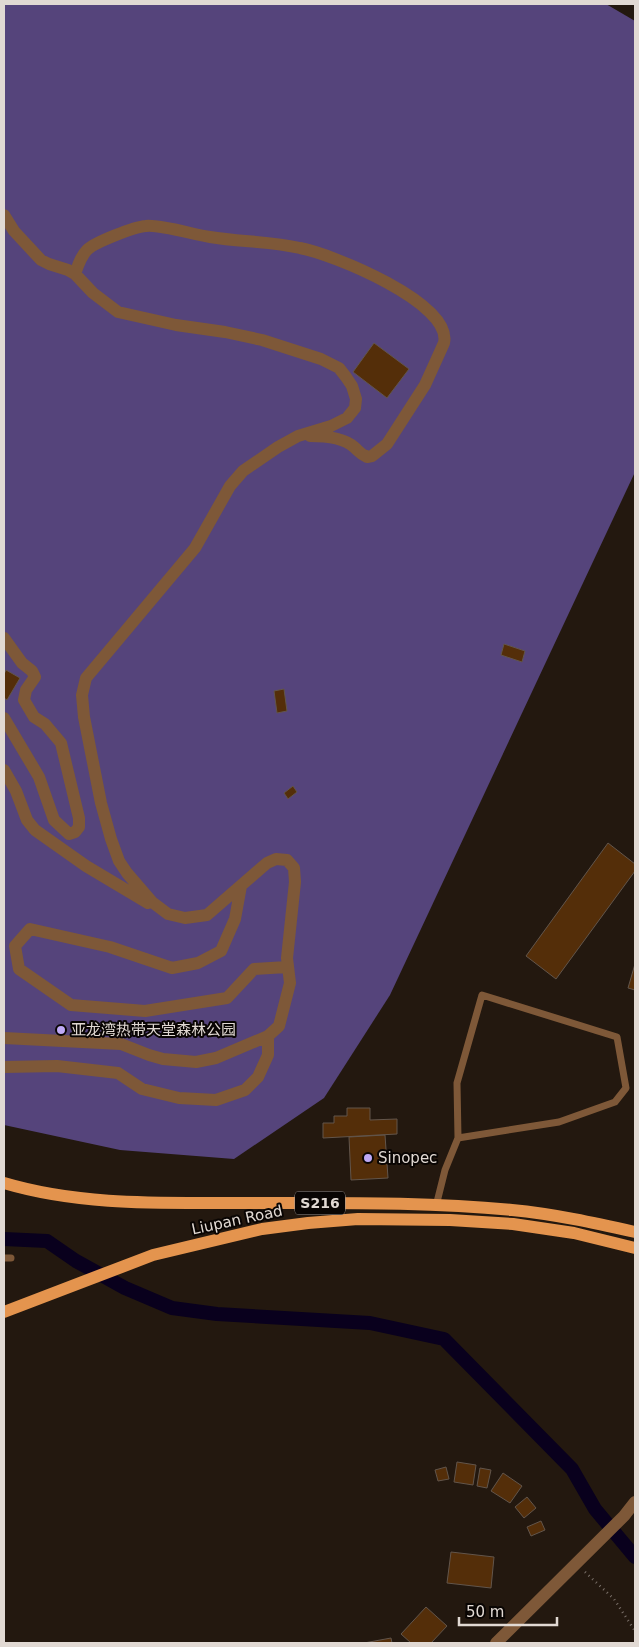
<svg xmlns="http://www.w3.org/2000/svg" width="639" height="1647" font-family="'DejaVu Sans','Noto Sans SC',sans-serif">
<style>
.forest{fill:#55447b}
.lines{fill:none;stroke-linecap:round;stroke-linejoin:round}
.canal{stroke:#09001d;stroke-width:14}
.building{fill:#542e09;stroke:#62554b}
.path{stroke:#7a7069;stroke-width:2.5;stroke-dasharray:1 4;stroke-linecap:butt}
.service{stroke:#7e5838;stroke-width:7}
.minor{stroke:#7e5838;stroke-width:12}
.tertiary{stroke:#7e5838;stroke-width:12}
.primary{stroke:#e4944e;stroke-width:12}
.poi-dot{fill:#bea9f5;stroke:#090503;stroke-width:2}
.labels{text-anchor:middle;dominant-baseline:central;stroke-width:4;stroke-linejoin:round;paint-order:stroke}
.shield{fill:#090503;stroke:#a09995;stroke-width:1}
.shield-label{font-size:14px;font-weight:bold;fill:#e1d9d3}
.poi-label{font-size:15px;fill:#e1d9d3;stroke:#090503;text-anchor:start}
.street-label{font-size:15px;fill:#e1d9d3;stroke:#090503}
</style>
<rect width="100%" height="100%" fill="#23180f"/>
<path class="forest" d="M4,4H606L635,21V472L390,995L324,1098L234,1159L120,1150L4,1125Z"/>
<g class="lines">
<path class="canal" d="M4,1239L47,1241L76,1261L125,1288L172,1308L217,1314L370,1323L444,1339L572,1469L595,1509L635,1557"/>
</g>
<path class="building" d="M374,343L409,369L387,398L353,372Z
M504,644L525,651L522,662L501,655Z
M6,670L20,678L7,700L4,698V674Z
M284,689L287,711L277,713L274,691Z
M293,786L297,792L288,799L284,793Z
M608,843L635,864V871L556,979L526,956Z
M635,964V990L628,988Z
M347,1108H370V1120L397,1119V1134L323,1138V1123H334V1116H347Z
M385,1135L388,1178L351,1180L349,1137Z
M457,1462L476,1465L473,1485L454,1482Z
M446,1467L449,1479L438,1481L435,1470Z
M480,1468L491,1470L487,1488L477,1486Z
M503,1473L522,1486L510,1503L491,1491Z
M527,1497L536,1508L524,1518L515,1507Z
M541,1521L545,1530L531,1536L527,1527Z
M451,1552L494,1557L491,1588L447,1583Z
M426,1607L447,1626L431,1643H411L401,1634Z
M391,1638L392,1643H364Z"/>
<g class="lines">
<path class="path" d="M585,1572L614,1599L635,1631"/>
<path class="service" d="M436,1206L445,1170L458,1138L559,1122L615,1102L626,1088L617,1037L482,995L457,1083L458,1138
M4,1258H11"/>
<path class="minor" d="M4,215L14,231L41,260L49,264L68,270L75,274L93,293L118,312L176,325L225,332L262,340L321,359L339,368L346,377L352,386L356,399L355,408L347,418L331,426L298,436L278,447L243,471L230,486L195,548L86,678L82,695L84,717L101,803L111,839L119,861L127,873L152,902L168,914L185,918L207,915L267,863L276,859L287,860L294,868L295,882L287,958L290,983L279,1026L268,1036L216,1058L196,1062L163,1059L149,1055L121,1044L4,1038
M75,274C78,265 81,256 87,250C95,242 134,227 146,226C159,224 195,235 210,237C239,242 270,241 300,248C332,254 453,303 444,343L425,385L387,444L372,456L367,457C360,454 359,451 354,447C343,437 324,436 310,436
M4,638L22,663L32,671L35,677L26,690L24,700L34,717L45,724L61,743L79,818V827L75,832L69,834L54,820L39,777L4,718
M4,770L16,791L27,820L35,830L86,866L148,903
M241,886L235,919L221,951L198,963L172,968L110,947L30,929L15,946L19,969L71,1005L145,1011L227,998L254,969L287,967
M4,1067L57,1066L118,1073L142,1089L179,1098L216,1100L245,1090L258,1077L268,1055V1036"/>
<path class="tertiary" d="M496,1643L624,1516L635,1502"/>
<path class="primary" d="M4,1183C88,1208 176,1202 263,1203C346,1203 430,1202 512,1210C554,1214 595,1223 635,1232
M4,1312L153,1255L262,1229L308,1223L358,1219L450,1220L513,1224L574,1233L635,1248"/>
</g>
<g class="poi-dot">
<circle cx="61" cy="1030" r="5"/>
<circle cx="368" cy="1158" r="5"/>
</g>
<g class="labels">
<rect class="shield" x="295" y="1191.5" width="50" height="23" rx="4"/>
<g class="shield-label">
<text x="320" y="1203">S216</text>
</g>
<g class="poi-label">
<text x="71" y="1030">亚龙湾热带天堂森林公园</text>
<text x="378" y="1158">Sinopec</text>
</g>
<g class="street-label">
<text transform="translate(237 1220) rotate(-12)">Liupan Road</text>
</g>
</g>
<rect width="639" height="1647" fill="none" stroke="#e1d9d3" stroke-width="10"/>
<path d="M459 1617v8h98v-8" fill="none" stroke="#e1d9d3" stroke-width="2.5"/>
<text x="466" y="1617" font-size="15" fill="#e1d9d3" stroke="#090503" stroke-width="4" paint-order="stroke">50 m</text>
</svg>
